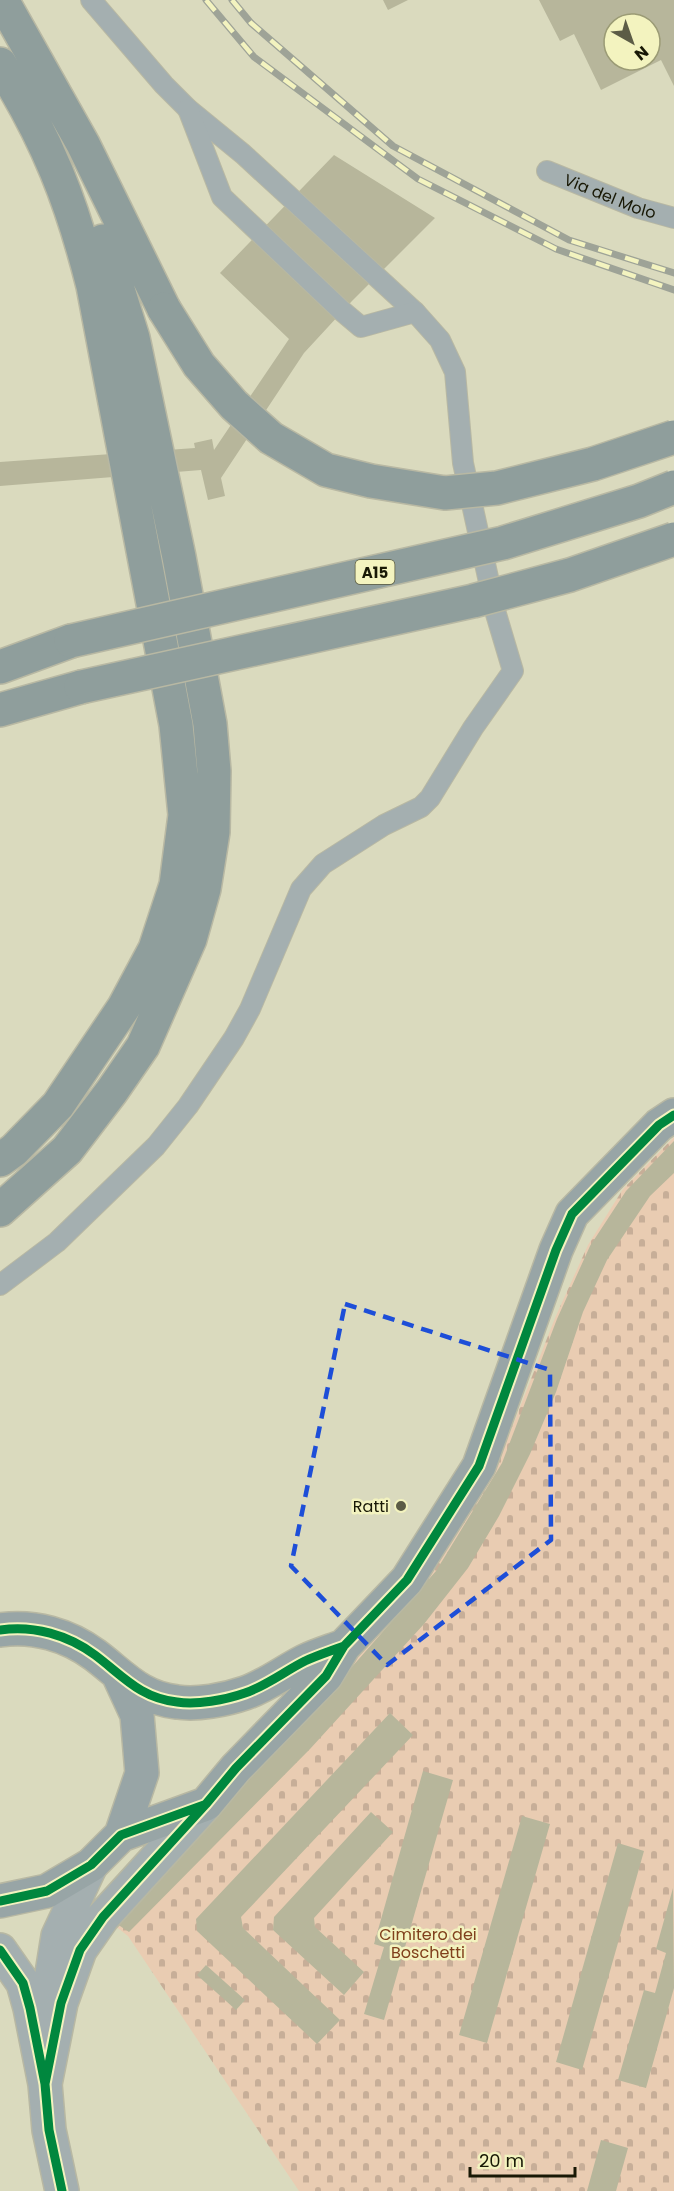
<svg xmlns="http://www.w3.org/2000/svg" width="674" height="2191" font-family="Poppins,sans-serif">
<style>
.cemetery{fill:url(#cemetery-stones)}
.building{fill:#b7b69b;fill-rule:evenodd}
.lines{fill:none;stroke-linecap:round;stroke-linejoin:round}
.lane-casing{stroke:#b8b8a3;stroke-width:22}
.street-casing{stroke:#b8b8a3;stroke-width:36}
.secondary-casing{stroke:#b8b8a3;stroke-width:36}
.highway-casing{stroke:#b8b8a3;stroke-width:36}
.lane{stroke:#a4afb0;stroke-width:20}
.street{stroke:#a4afb0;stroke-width:33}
.secondary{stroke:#98a5a6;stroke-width:33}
.highway{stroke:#8f9e9c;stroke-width:33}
.rail-casing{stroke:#9ea397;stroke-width:7}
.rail{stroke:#f3f3bf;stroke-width:4.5;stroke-dasharray:14;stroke-linecap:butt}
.highway-bridge-casing{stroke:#b8b8a3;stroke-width:36;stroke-linecap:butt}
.highway-bridge{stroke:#8f9e9c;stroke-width:33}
.cycleway-casing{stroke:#f3f3bf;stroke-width:13}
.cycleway{stroke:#00873e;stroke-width:9}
.marked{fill:none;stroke:#1d4ed8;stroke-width:4.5;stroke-dasharray:12 8;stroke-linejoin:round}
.poi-dot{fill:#5c5c46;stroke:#f3f3bf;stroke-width:2}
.labels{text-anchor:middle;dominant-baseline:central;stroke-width:5;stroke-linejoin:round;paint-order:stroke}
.shield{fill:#f3f3bf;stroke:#5a5a3d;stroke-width:1.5}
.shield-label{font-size:15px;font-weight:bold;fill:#181805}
.street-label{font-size:16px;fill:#181805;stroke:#f3f3bf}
.poi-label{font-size:16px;fill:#181805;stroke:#f3f3bf;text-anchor:end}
.park-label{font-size:16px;fill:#80401c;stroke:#f3f3bf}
</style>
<defs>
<pattern id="cemetery-stones" width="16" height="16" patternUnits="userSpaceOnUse" patternTransform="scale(1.5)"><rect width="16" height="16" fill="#e9ccb2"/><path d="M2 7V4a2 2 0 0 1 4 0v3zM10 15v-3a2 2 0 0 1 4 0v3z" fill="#c7ae98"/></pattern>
</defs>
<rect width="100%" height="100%" fill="#dadabe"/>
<path class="cemetery" d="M674,1137V2191H299L128,1936L110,1922L341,1676L439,1561L496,1468L555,1318L588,1245L623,1189Z"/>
<path class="building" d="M383,0H408L388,10Z
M539,0H674V86L661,60L601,90L574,34L560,41ZM614,24H650V60H614Z
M334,155L435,218L352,301L304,353L221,478L225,496L208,500L201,470L0,486V462L195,448L194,443L212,439L214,450L289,339L220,273Z
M674,1141V1173L650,1196L607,1260L583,1312L556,1392L530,1454L499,1516L468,1568L424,1624L310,1749L129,1932L114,1922L308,1717L436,1571L502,1463L557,1319L590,1246L626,1191Z
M390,1713L413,1735L241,1917L243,1928L340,2020L317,2044L197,1931L196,1919Z
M423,1771L453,1780L384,2020L364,2014L384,1947L374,1944Z
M371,1812L393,1832L314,1918L315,1927L364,1972L344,1995L273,1930L274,1917Z
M522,1816L550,1824L487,2043L459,2035Z
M618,1843L644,1851L582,2070L556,2062Z
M673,1888L674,1988L646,2088L618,2080L644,1990L655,1993L666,1953L656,1949Z
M206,1965L245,2000L236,2010L197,1975Z
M601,2140L628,2148L616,2191H587Z"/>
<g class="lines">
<g class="lane-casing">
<g id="lane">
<path d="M91,0L164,85L188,109L243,154L415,312"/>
<path id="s1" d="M547,171L638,208L674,218"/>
<path d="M0,1285L57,1242L156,1146L188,1106L234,1038L250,1009L301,889L323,864L384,825L421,807L430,798L473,728L513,671L496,614L463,463L455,372L440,340L415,312L361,327L342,311L222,197L188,109"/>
</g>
</g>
<g class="street-casing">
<path id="street" d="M0,1950L23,1983L30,2008L45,2084L49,2130L62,2191
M49,1992L58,1936L91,1865
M45,2084L61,2003L80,1950L103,1917L206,1804"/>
</g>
<g class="secondary-casing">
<path id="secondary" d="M0,1630C34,1625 68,1635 95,1655C123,1676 140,1698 177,1702C197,1705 225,1700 245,1693C266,1686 285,1671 305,1661C318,1655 331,1651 344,1646
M119,1676L137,1715L142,1773L121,1835
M0,1901L47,1891L91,1865L121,1835L206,1804L236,1768L326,1676L344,1646L407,1580L479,1466L556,1250L572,1214L659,1125L674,1115"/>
</g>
<g class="highway-casing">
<path id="highway" d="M2,0L83,144L164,309
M0,64C47,138 72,202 93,286L176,725L185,815L176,885L155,949L124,1007L58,1105L14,1150L0,1160
M0,667L71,641
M0,710L81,687
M0,1210L67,1150L112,1091L143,1046L190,939L204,889L213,832L214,771L210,724L179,557L133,338L103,241"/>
</g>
<use href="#lane" class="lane"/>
<use href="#street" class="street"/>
<use href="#secondary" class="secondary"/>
<use href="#highway" class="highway"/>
<g class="rail-casing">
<path id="rail" d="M206,0L254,57L418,179L556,249L674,290
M232,0L251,23L393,146L569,240L674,273"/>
</g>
<use href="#rail" class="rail"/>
<g class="highway-bridge-casing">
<path id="highway-bridge" d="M164,309L199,365L234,405L271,438L326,470L371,481L445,493L497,488L593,464L674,437
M71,641L503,543L639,501L674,487
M81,687L473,601L570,575L674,539"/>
</g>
<use href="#highway-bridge" class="highway-bridge"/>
<g class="cycleway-casing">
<path id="cycleway" d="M0,1630C34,1625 68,1635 95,1655C123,1676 140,1698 177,1702C197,1705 225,1700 245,1693C266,1686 285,1671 305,1661C318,1655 331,1651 344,1646
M0,1901L47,1891L91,1865L121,1835L204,1805
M0,1950L23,1983L30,2008L45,2084L49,2130L62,2191
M45,2084L61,2003L80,1950L103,1917L206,1804L236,1768L326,1676L344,1646L407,1580L479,1466L556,1250L572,1214L659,1125L674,1115"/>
</g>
<use href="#cycleway" class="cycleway"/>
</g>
<path class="marked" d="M345,1304L550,1370L551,1540L387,1665L291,1566Z"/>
<circle class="poi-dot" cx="401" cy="1506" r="6"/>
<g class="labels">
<rect class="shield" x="355.5" y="560" width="39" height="24" rx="4.5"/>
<g class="shield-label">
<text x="375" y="572">A15</text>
</g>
<g class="street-label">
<text stroke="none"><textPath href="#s1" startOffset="68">Via del Molo</textPath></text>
</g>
<g class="poi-label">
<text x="389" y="1506">Ratti</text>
</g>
<g class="park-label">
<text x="428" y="1934">Cimitero dei<tspan x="428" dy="18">Boschetti</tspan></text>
</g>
</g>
<g transform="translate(632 42) rotate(140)"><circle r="28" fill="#f3f3bf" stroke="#9b9b75" stroke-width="1.5"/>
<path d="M0-4.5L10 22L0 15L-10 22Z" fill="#5c5c46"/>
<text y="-9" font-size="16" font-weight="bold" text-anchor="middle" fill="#181805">N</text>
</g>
<path d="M470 2167v9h105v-9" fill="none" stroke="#181805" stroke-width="3"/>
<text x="479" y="2167" font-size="18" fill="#181805" stroke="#f3f3bf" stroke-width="4.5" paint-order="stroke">20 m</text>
</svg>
